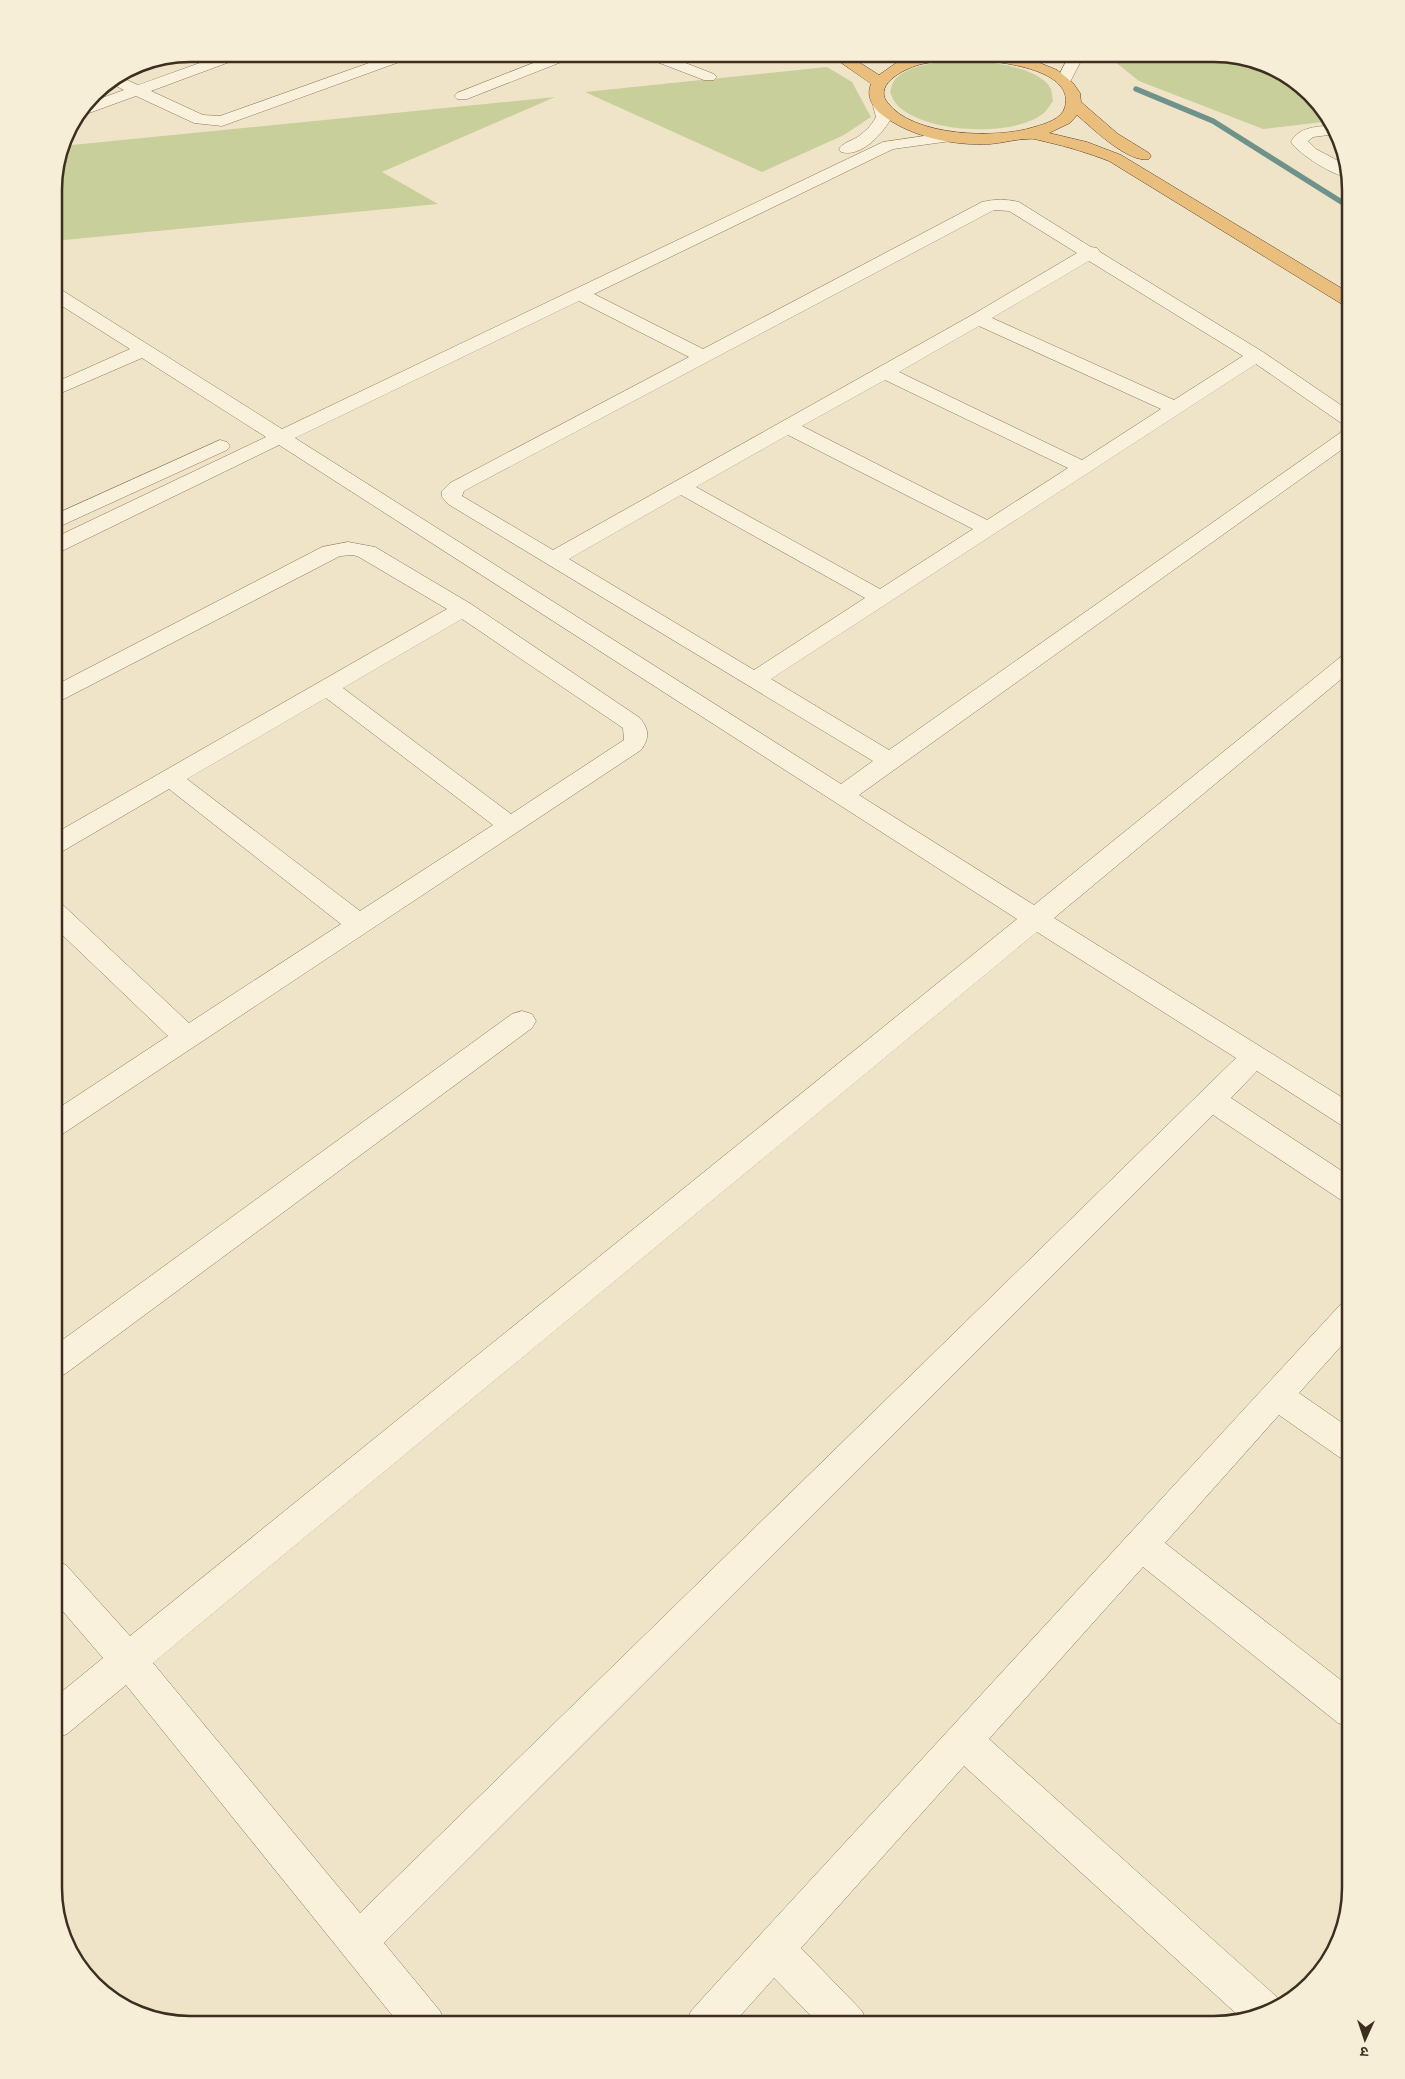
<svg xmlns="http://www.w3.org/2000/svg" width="1405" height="2079" font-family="Bitter,'Noto Sans Devanagari',serif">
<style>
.green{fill:#c9cf9b}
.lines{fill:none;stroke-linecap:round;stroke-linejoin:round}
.stream{stroke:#6f938a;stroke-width:5.5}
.minor-casing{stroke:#8d765c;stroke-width:1}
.trunk-casing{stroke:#5b4430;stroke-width:1}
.minor{fill:#faf1dc;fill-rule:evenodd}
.trunk{fill:#eabe7c;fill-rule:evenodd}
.rim{fill:none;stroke:#3d2e20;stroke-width:2.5}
</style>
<rect width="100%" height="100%" fill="#f0e4c8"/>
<path class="green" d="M1118,54H1223L1283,72L1332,121L1263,129L1139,81L1114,61Z
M959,60C982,61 1039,65 1051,89C1052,92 1052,97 1053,101C1050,105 1047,110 1044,113C1013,138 926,133 898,106C894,102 892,97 890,92C891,89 892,84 894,81C906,64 941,62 959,60Z
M827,67L852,82L871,117L844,135L762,172L585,92Z
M555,97L382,172L438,204L54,241V182L62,146Z"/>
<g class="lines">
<path class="stream" d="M1136,89L1213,121L1351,208"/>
<g class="minor-casing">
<path id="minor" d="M225,54H246L243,57L151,91L203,115L220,116L394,54H416L413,57L222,126L194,123L136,96L89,113L80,114L88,103L124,90L110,83L120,77L138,85Z
M556,54H577L574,57L467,99H457L454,96L457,93Z
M641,54H662L714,74L717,77L714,80H704L644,57Z
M1070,54H1088L1082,59L1069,84H1059L1056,81Z
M881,101L887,103L892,117C883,133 862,158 841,152L839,149C843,143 850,141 856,138C865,132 871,126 876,117L873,106L875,103Z
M1334,125L1336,134L1313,137L1308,141L1316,149L1344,164L1348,177C1333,176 1299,154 1291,142C1299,126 1318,127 1334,125Z
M952,132L958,134L960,137L958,140L893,149L594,294L703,349L982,202C995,199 1006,199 1019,202L1091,247L1097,248L1100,252L1263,352L1351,412V443L859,795L1034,905L1343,655L1351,653V671L1054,918L1351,1103V1128L1341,1125L1257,1071L1231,1098L1351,1177V1204L1341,1200L1213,1115L384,1943L440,2011L446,2025H400L126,1685L67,1734L54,1739V1698L103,1658L54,1601V1560L66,1565L130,1636L1017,919L279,445L62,551L54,552V538L266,437L142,358L54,396V383L130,349L54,301V288L60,289L282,429L883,142ZM994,210L1009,211L1077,253L972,315L553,550L462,496L464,491ZM1089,261L1243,356L1174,400L992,318ZM579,301L689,357L450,483L442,491V497L448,504L873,761L841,784L295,438ZM979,326L1161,409L1082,460L899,372ZM1256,364L1344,425L1349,426L1344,428L1340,433L889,750L771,679ZM885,380L1068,468L987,520L802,426ZM788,435L973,529L880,589L696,487ZM681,495L865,598L754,670L569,559ZM1037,932L1236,1058L360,1913L153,1663Z
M220,440L227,442L230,446L227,450L54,529V515Z
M348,542L375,547L471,604L640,718C649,730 650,737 641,750L64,1133L54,1136V1111L168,1036L54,927V903L63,905L189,1023L341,924L169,789L63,851L54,854V834L447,609L359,557L353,555L340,556L62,700L54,702V686L322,547ZM462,619L623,728L624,740L511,814L343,688ZM326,698L493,825L360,911L187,779Z
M522,1011L532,1014L536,1021L532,1028L65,1374L54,1378V1346L512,1014Z
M1351,1301V1335L1299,1393L1351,1429V1462L1339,1457L1279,1415L1165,1543L1351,1688V1728L1338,1723L1143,1567L989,1739L1278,1998L1282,2007L1241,2018L964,1766L801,1948L862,2011L868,2025H820L774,1978L732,2025H685L691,2011L760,1935L1340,1305Z"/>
</g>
<g class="trunk-casing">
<path id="trunk" d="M829,54H846L879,75L896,63L924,54H1007L1035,61L1057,70L1073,83L1080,93L1081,102L1118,134L1149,153L1151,156L1149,159C1129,164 1092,128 1077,115L1070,123L1049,133L1087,142L1121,155L1351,294V307L1345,306L1109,161C1088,153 1069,147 1047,142C1041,141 1034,138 1028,139C1016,139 1003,143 990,144C954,146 910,137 881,114C872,106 866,96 871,84ZM960,60C985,59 1076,66 1065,107C1062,119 1045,124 1034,127C998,139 912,137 887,102C873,83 908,67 922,64C934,61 947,61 960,60Z"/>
</g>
<use href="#minor" class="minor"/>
<use href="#trunk" class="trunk"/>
</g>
<path d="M0 0H1405V2079H0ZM190 62H1214A128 128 0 0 1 1342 190V1888A128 128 0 0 1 1214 2016H190A128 128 0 0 1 62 1888V190A128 128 0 0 1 190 62Z" fill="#f7eed8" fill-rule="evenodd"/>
<path class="rim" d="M190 62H1214A128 128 0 0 1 1342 190V1888A128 128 0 0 1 1214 2016H190A128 128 0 0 1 62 1888V190A128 128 0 0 1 190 62Z"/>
<g transform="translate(1365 2039) rotate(183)" stroke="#f7eed8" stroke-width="4" paint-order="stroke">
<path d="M0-4L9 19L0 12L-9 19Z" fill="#3d2e20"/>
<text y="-8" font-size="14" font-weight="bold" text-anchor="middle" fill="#3d2e20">उ</text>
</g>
</svg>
